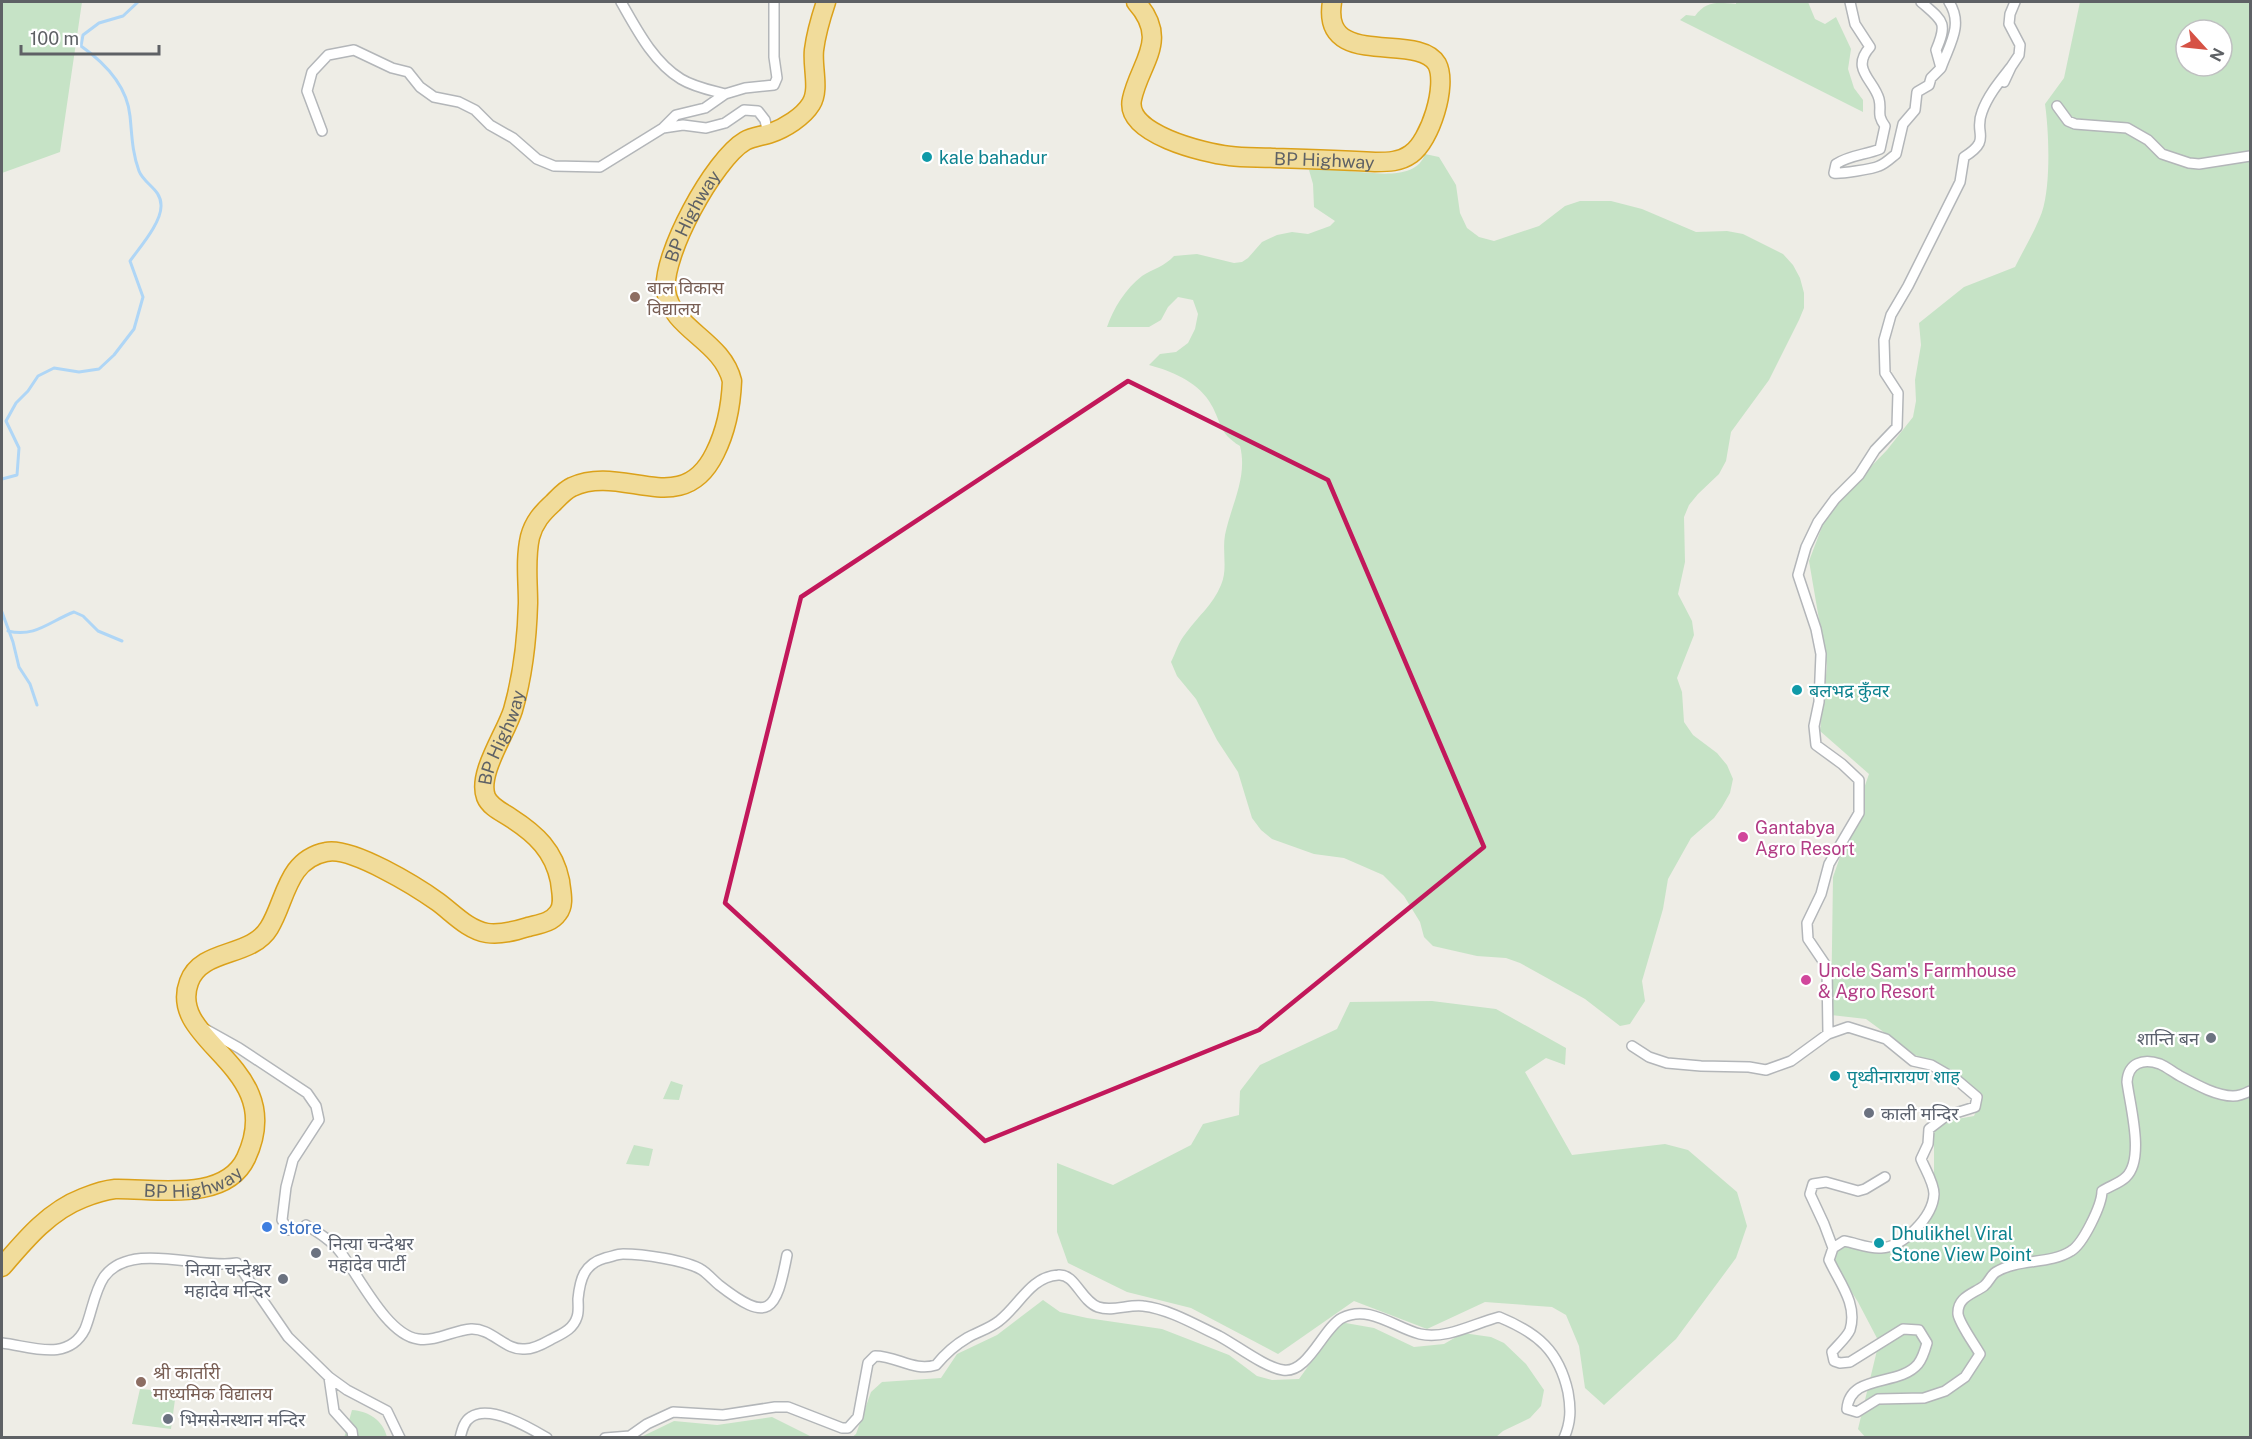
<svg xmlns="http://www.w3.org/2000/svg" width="2252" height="1439" font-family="'Public Sans','Noto Sans Devanagari',sans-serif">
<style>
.green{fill:#c6e3c6;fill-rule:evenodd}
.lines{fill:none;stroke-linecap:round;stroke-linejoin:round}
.stream{stroke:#afd6f6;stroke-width:3}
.street-casing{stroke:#b3b6b9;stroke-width:12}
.highway-casing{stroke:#dba11a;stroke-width:21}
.street{stroke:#fff;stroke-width:9}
.highway{stroke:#f1dc9b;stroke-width:18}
.marked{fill:none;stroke:#c2185b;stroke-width:4.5;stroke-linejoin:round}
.culture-dot{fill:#0f9aa8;stroke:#fff;stroke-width:2}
.education-dot{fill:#8d6e63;stroke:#fff;stroke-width:2}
.hotel-dot{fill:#d1479c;stroke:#fff;stroke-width:2}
.worship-dot{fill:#6b7280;stroke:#fff;stroke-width:2}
.shop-dot{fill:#3f7fe0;stroke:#fff;stroke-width:2}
.labels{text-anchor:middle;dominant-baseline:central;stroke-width:4.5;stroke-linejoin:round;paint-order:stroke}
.culture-label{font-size:18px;fill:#0d838f;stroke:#fff;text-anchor:start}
.street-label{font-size:18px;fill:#5e6165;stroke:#fff}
.education-label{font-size:18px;fill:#785e54;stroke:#fff;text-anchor:start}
.hotel-label{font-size:18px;fill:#b23c85;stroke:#fff;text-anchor:start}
.worship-label{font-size:18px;fill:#5b616d;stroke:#fff;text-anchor:start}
.shop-label{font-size:18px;fill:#366cbe;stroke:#fff;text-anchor:start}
</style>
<rect width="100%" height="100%" fill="#eeede6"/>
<path class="green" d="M2,2H82L60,152L2,173Z
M1736,2H1808L1815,19L1825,24L1836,17L1851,49L1848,69L1854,88L1863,100V112L1680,20L1686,15L1695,16C1707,0 1718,3 1736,4Z
M2080,2H2250V1437L1866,1438L1858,1429L1879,1342L1858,1302L1833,1263L1834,1250L1848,1245L1854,1248L1897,1252L1922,1226L1938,1194L1934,1174V1123L1974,1116L1983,1095L1915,1055L1866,1019L1831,1015L1833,877L1869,774L1820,731L1827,666L1809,561L1828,511L1887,450L1913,417L1916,401L1915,380L1921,345L1919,323L1964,287L2015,267C2024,249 2035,231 2042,212C2051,185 2049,132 2045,104L2064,78ZM2186,30H2222V66H2186Z
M1425,154L1439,157L1456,185L1460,213L1467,228L1479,237L1494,241L1539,226L1565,206L1580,201H1611L1642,209L1696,232L1727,231L1743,234L1783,254L1793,265L1800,278L1804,293V308L1799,320L1769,380L1731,432L1726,461L1719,474L1698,494L1689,505L1684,517L1685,562L1678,594L1692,621L1694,635L1677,678L1682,692L1684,722L1693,735L1717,753L1727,765L1733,779L1730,793L1722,807L1714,818L1691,838L1668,879L1663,909L1642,981L1645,1001L1630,1024L1620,1026L1585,999L1520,963L1506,958L1477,956L1433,946L1424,937L1420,922L1404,896L1383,875L1344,858L1314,854L1272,839L1261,830L1252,818L1238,772L1217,740L1196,699L1177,676L1171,662C1176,652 1179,641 1186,633C1198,616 1213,605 1221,585C1228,569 1222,552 1225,535C1231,505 1248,477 1240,446C1217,432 1222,421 1209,401C1196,381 1171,371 1149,365L1160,354L1176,352L1188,343L1195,329L1198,314L1193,300L1178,297L1168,307L1161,320L1149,327H1107C1113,309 1126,288 1142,276C1153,269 1165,266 1174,256L1197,254L1234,263L1242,262L1248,258L1262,242L1277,235L1292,232L1308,234L1330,226L1335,221L1314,207L1313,184L1309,170C1338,163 1413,191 1425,154Z
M1432,1001L1496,1009L1566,1048L1565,1065L1546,1058L1525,1072L1572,1155L1665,1144L1688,1150L1737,1192L1747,1226L1736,1258L1676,1339L1604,1405L1585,1388L1579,1346L1566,1315L1552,1307L1485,1302L1427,1329L1354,1301L1278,1354L1191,1308L1127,1292L1068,1263L1057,1232V1163L1113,1185L1191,1145L1203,1124L1239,1115L1240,1091L1260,1065L1337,1029L1350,1002Z
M671,1081L683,1085L679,1100L663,1099Z
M634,1145L653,1149L649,1166L626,1164Z
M1043,1300L1060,1312L1087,1318L1162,1329L1229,1355L1257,1376L1272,1380L1299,1379L1340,1322L1374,1328L1414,1347L1444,1344L1463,1333L1491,1337L1504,1343L1526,1364L1544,1390L1541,1406L1530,1418L1503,1431L1496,1437L851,1438L856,1434L871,1392L882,1382L941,1378L957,1354L997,1335Z
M140,1389L176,1392L171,1429L132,1424Z
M352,1410C368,1411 383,1420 387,1437L344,1438Z
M772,1417L812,1437H641L674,1421L717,1425Z"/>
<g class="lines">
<path class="stream" d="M2,479L17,475L19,448L6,421L16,403L28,391L38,376L54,368L79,372L99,369L114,355L134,329L143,297L130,261C140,247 162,222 161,205C161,189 144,184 139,171C132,152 132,135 130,116C127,85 105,63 81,46L83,35L99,23L123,16L138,2
M2,612L13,642L19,667L30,684L37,705
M8,631C35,638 50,621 74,612L83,616L98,631L122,641"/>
<g class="street-casing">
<path id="street" d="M621,2C636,28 653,62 681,79C694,87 710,90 725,94
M1850,2L1855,24L1870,47C1850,69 1874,80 1879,99C1882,111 1876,114 1885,126L1880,149C1865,155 1850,155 1836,164L1834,173C1840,174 1873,169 1879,166C1885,164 1891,158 1896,154L1903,124L1915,110L1917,92L1929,85L1931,78L1941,68
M1921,2C1943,21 1948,22 1936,50L1941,68C1949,45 1964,25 1949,2
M2011,67L2019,55L2020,45L2009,24L2010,14L2015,2
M2057,106L2068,121L2075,124L2127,128L2148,140L2162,154L2189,163L2199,164L2250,156
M663,128L676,115L705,108L725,94L745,88L774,85L777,78L774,57V2
M322,131L307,91L312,72L328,55L354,50L392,68L408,72L420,87L434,97L459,102L475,110L490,125L513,138L537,159L554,166L600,167L663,128L683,125L706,128L725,123L744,110L758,111L765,120L768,134
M205,1029L239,1048L307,1093L316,1106L319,1120L293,1160L286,1187L282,1220L288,1230
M1828,1034L1827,967L1808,939L1807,923L1821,894L1829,864L1859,813V780L1842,764L1816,745L1814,726L1819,702L1821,654L1816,629L1798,575L1806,547L1818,522L1835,499L1859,475L1875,450L1897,427L1898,393L1885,373L1884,340L1891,315L1908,286L1960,182L1964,157C1993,139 1973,134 1982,112C1988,95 2000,81 2011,67L2004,82
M1632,1046L1649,1057L1667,1063L1701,1066L1749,1067L1766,1070L1791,1061L1828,1034L1848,1027L1886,1039L1913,1061L1931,1065L1957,1080L1977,1097L1975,1107L1946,1116L1929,1129L1928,1144L1921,1159C1925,1169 1934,1183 1934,1194C1933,1217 1903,1247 1881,1248C1869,1249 1856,1243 1844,1241L1833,1248L1829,1260C1839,1282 1858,1304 1850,1330C1847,1337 1838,1345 1832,1352L1834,1361L1840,1363L1850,1362L1903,1329L1919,1330L1927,1343C1925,1350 1922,1359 1918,1364C1899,1387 1850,1373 1847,1409L1857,1412L1878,1399L1924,1398L1945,1391L1965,1377L1980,1354C1975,1345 1959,1323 1958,1314C1957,1297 1973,1294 1984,1286C1989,1282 1991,1275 1996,1272C2019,1258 2049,1265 2071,1251C2083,1244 2102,1205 2102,1191C2110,1186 2120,1183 2126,1177C2145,1159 2130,1106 2127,1082C2128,1063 2143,1058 2160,1064C2167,1067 2174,1073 2180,1076C2195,1084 2216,1096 2233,1096C2238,1096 2246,1093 2250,1091
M306,1225C319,1233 332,1241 341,1253C359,1276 387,1335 418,1339C436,1342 454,1330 471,1329C492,1328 505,1351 525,1349C534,1349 543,1344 550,1340C561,1334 573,1330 577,1317C579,1312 578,1305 578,1299C580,1279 584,1264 605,1258C611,1257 617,1254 623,1254C642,1254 686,1260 702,1270C708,1274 713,1280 719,1285C769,1324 776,1312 787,1255
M1833,1248L1824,1224L1810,1194L1813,1184L1826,1182L1858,1191L1865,1189L1885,1177
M2,1343C30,1346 68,1363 85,1329C92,1312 94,1292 104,1277C131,1240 200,1270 237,1263L288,1337L329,1377L347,1390L387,1411L400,1438
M329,1377L334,1411L352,1431L353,1438
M460,1438C462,1430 464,1421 471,1417C490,1404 530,1428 547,1438
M605,1438L630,1436L647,1424L673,1412L723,1415L775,1407H788L842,1428H848L858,1417L868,1363L875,1356C897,1356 914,1372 936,1365C945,1354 955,1345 967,1338C977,1332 989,1329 999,1321C1019,1306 1030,1277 1058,1275C1075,1273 1081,1301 1098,1307C1113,1312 1129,1304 1143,1306C1169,1309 1196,1325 1219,1336C1236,1345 1266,1368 1283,1370C1308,1374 1323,1328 1342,1318C1369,1304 1395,1328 1420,1334C1446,1340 1475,1323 1499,1317C1538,1333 1559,1351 1568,1392C1571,1409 1571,1422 1564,1438"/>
</g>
<g class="highway-casing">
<g id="highway">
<path id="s1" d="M1136,2C1170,40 1140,62 1132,99C1124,134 1204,153 1230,156C1244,158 1260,157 1275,158C1309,159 1342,160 1375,162C1388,162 1400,162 1411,154C1430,141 1448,85 1437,64C1418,31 1321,71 1332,2"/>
<path id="s2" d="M2,1267C25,1240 49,1211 83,1198C93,1194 105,1190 115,1189C154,1188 225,1203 246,1158C289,1066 166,1043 189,982C201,948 251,958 269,928C286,901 286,860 326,852C351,846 417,887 438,902C453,913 468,930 487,933C501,935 515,931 528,927C539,924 551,923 558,913C565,904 561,892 560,881C554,851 536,834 511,818C502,812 490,807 486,797C477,774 506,733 513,710C523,675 527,640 528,603C528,581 525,559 530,537C534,522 542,513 553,503C558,498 565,490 572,487C623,463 682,521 715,453C726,431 731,405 732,381C722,340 672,330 666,291C661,256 714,159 745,141C752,137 762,136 771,133C785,128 803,117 811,104C820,90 812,67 814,50C816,34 821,17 826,2"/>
</g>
</g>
<use href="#street" class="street"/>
<use href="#highway" class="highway"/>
</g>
<path class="marked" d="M1128,381L1328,480L1484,847L1259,1030L985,1141L725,903L801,597Z"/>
<g class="culture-dot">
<circle cx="927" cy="157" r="6"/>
<circle cx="1797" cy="690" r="6"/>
<circle cx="1835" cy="1076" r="6"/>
<circle cx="1879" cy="1243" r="6"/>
</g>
<g class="education-dot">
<circle cx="635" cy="297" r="6"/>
<circle cx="141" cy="1382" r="6"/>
</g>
<g class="hotel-dot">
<circle cx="1743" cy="837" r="6"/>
<circle cx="1806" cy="980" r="6"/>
</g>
<g class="worship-dot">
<circle cx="2211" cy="1038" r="6"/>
<circle cx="1869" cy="1113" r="6"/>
<circle cx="316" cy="1253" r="6"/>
<circle cx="283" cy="1279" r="6"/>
<circle cx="168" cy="1419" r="6"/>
</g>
<circle class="shop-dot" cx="267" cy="1227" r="6"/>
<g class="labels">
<g class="culture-label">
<text x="939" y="157">kale bahadur</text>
<text x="1809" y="690">बलभद्र कुँवर</text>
<text x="1847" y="1076">पृथ्वीनारायण शाह</text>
<text x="1891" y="1233">Dhulikhel Viral<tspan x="1891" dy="21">Stone View Point</tspan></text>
</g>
<g class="street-label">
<text stroke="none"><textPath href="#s1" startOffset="322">BP Highway</textPath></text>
<text stroke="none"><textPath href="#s2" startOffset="1851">BP Highway</textPath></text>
<text stroke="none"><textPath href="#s2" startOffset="1152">BP Highway</textPath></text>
<text stroke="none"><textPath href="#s2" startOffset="220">BP Highway</textPath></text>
</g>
<g class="education-label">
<text x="647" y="287">बाल विकास<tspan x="647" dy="21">विद्यालय</tspan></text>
<text x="153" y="1372">श्री कार्तारी<tspan x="153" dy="21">माध्यमिक विद्यालय</tspan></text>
</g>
<g class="hotel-label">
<text x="1755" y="827">Gantabya<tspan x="1755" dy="21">Agro Resort</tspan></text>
<text x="1818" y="970">Uncle Sam's Farmhouse<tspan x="1818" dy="21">&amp; Agro Resort</tspan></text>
</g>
<g class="worship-label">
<text x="2199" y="1038" text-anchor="end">शान्ति बन</text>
<text x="1881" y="1113">काली मन्दिर</text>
<text x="328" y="1243">नित्या चन्देश्वर<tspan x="328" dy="21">महादेव पार्टी</tspan></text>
<text x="271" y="1269" text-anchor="end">नित्या चन्देश्वर<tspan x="271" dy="21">महादेव मन्दिर</tspan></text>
<text x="180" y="1419">भिमसेनस्थान मन्दिर</text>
</g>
<g class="shop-label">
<text x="279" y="1227">store</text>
</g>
</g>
<rect width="2252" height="1439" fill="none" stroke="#5e6165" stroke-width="6"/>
<g transform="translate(2204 48) rotate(117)"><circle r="28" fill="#ffffff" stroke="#bfc0c1" stroke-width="1.5"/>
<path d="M0-4.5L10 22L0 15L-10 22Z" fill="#d65245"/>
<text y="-9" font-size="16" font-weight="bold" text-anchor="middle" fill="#5e6165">N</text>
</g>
<path d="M21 45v9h138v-9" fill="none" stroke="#5e6165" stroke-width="3"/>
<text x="30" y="45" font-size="18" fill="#5e6165" stroke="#ffffff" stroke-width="4.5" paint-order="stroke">100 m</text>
</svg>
